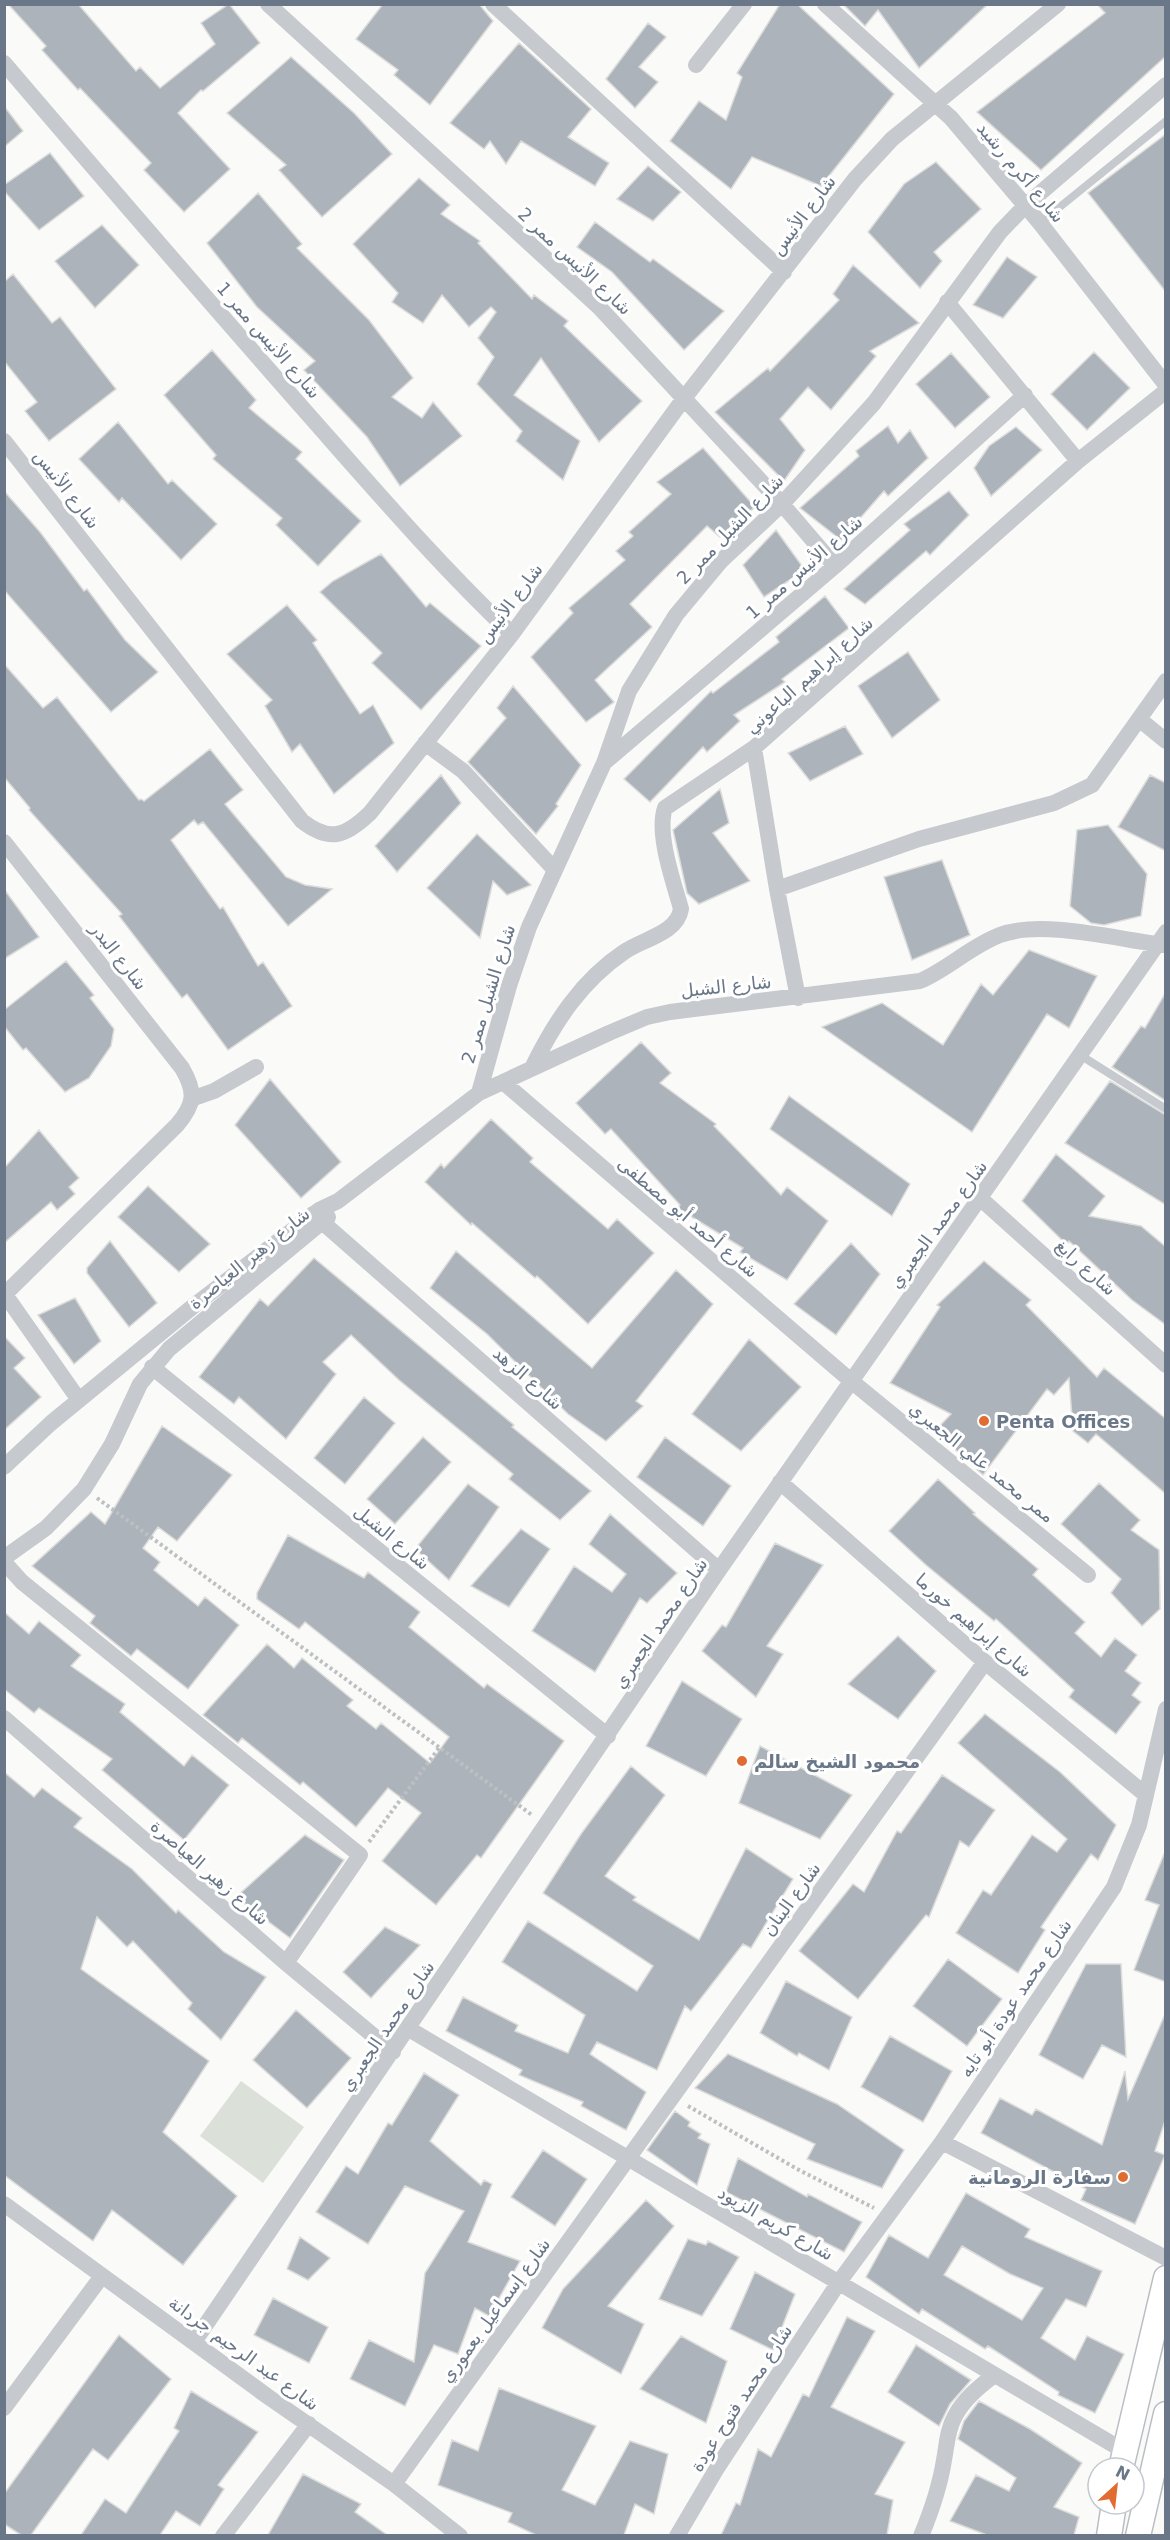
<svg xmlns="http://www.w3.org/2000/svg" width="1170" height="2540" font-family="'DejaVu Sans',Cairo,sans-serif">
<style>
.green{fill:#dbe1d9}
.building{fill:#acb3ba;stroke:#dcdcda;stroke-width:1.5;fill-rule:evenodd}
.lines{fill:none;stroke-linecap:round;stroke-linejoin:round}
.secondary-casing{stroke:#babec4;stroke-width:27}
.path{stroke:#bdc0c3;stroke-width:4;stroke-dasharray:3 3;stroke-linecap:butt}
.service{stroke:#c6c9cd;stroke-width:8}
.minor{stroke:#c6c9cd;stroke-width:16}
.secondary{stroke:#fff;stroke-width:24}
.poi-dot{fill:#e16c31;stroke:#fff;stroke-width:2}
.labels{text-anchor:middle;dominant-baseline:central;stroke-width:6;stroke-linejoin:round;paint-order:stroke}
.street-label{font-size:18px;fill:#697788;stroke:#fff}
.poi-label{font-size:18px;font-weight:bold;fill:#697788;stroke:#fff;text-anchor:start}
</style>
<rect width="100%" height="100%" fill="#fafaf8"/>
<path class="green" d="M241,2081L304,2127L263,2183L200,2136Z"/>
<path class="building" d="M8,4H78L136,71L140,67L160,88L215,44L201,23L229,4L260,43L203,91L201,90L178,113L230,169L184,212L144,170L151,163L80,88L78,90L42,50L46,46Z
M383,4H479L493,21L430,105L394,75L398,70L356,39Z
M780,4H797L894,94L821,186L752,157L731,189L670,141L699,101L726,120L742,77L737,73Z
M843,4H988L919,68L878,10L865,26Z
M1097,4H1166V56L1041,170L977,112L1105,13Z
M648,23L666,37L639,67L658,82L635,108L606,79Z
M519,43L591,109L568,137L609,163L595,186L521,141L506,164L490,141L484,149L450,123Z
M291,57L354,113L392,154L322,217L279,170L286,165L227,113Z
M4,106L23,131L4,147Z
M1166,134V292L1088,193Z
M50,153L84,196L39,230L4,191V185Z
M936,162L981,209L934,252L942,261L920,288L868,232L904,184Z
M648,166L681,192L653,221L617,199Z
M419,178L450,205L441,214L480,241L478,243L532,299L534,295L568,321L564,326L642,401L599,442L541,358L514,395L580,441L563,480L516,441L522,431L477,384L494,357L478,338L496,312L491,307L469,327L442,295L423,323L392,302L398,293L353,244Z
M258,193L302,244L297,248L369,320L413,378L392,397L422,418L433,402L462,436L400,486L367,437L304,370L315,361L257,307L207,243Z
M595,222L650,262L653,259L724,311L684,350L612,272L577,247Z
M102,225L139,265L95,308L55,261Z
M1007,257L1037,277L1003,318L973,305Z
M853,265L919,323L870,351L876,356L831,410L808,387L780,419L805,450L784,481L715,412L768,368L770,371L839,300L833,294Z
M13,274L52,323L60,317L116,389L49,441L25,411L37,402L4,361V282Z
M212,350L256,400L249,408L302,452L296,459L361,521L318,566L276,525L282,518L213,459L216,455L164,395Z
M1094,352L1130,388L1087,430L1051,394Z
M951,353L990,397L955,428L916,384Z
M118,422L168,484L172,480L217,524L181,560L122,498L119,502L79,459Z
M888,426L898,443L910,430L928,458L888,496L884,491L841,540L800,508L859,456L856,451Z
M1016,427L1042,450L991,496L974,468L989,446Z
M703,448L755,507L720,537L707,526L630,604L652,627L595,680L614,702L586,722L531,657L573,613L569,608L625,560L616,551L633,536L629,532L671,494L657,482Z
M4,491L40,532L84,591L87,589L125,640L158,672L111,712L4,590Z
M949,491L969,515L930,555L926,551L865,604L844,589L910,530L904,524Z
M776,530L805,570L764,597L743,565Z
M381,554L426,607L430,603L481,646L421,710L372,663L382,653L320,592L333,581Z
M825,596L849,628L782,679L785,682L734,715L740,721L707,752L703,747L650,802L624,779L711,691L713,693L779,642L776,637Z
M287,605L317,640L313,643L360,714L373,705L394,743L334,794L300,744L292,752L265,706L272,700L227,654Z
M908,652L940,700L892,738L858,686Z
M4,664L43,708L57,697L139,800L141,799L144,801L210,749L243,790L225,804L286,877L305,885L332,889L288,926L203,822L198,825L194,820L171,840L220,909L223,907L258,966L263,962L292,1006L228,1050L187,994L182,998L119,916L122,914L29,810L30,808L4,777Z
M513,686L581,765L556,804L558,806L536,834L468,762L506,718L497,708Z
M845,726L863,754L810,781L788,753Z
M441,775L461,803L397,872L375,846Z
M1150,775L1166,783V851L1118,827Z
M720,789L729,823L713,833L750,881L699,904L687,893L673,830Z
M1108,825L1147,874L1141,916L1104,925L1091,923L1070,906L1077,830Z
M477,834L531,885L507,895L493,881L480,938L427,888Z
M942,860L970,935L912,960L884,877Z
M4,889L39,937L4,959Z
M1029,950L1097,976L1069,1028L1047,1014L972,1132L822,1027L882,1003L943,1045L981,984L993,995Z
M66,961L94,995L90,998L114,1029L111,1046L89,1078L65,1092L26,1048L23,1050L4,1026V1010Z
M1166,992V1101L1112,1067L1141,1026L1145,1028Z
M641,1042L671,1073L660,1083L716,1124L714,1126L781,1195L787,1187L828,1221L787,1280L740,1252L743,1248L677,1208L680,1205L611,1129L605,1134L576,1103Z
M270,1079L341,1162L301,1198L235,1125Z
M1110,1081L1166,1115V1205L1065,1143Z
M789,1096L910,1184L892,1216L770,1129Z
M491,1119L533,1158L530,1162L608,1229L617,1219L654,1253L588,1324L537,1276L535,1278L472,1223L471,1225L425,1182L441,1164L444,1168Z
M39,1130L79,1178L69,1187L75,1194L57,1210L51,1202L4,1243V1168Z
M1056,1154L1105,1196L1089,1216L1141,1226L1166,1247V1325L1132,1300L1069,1241L1066,1244L1022,1201Z
M148,1186L210,1244L179,1272L118,1217Z
M110,1241L157,1303L129,1327L87,1273V1268Z
M851,1243L880,1274L836,1335L794,1304Z
M456,1251L592,1368L676,1270L713,1304L636,1401L643,1406L606,1441L568,1414L487,1334L430,1288Z
M314,1258L514,1425L512,1427L591,1491L560,1520L509,1479L513,1474L399,1380L351,1335L323,1362L336,1374L286,1439L239,1397L234,1404L199,1377L260,1299L268,1306Z
M984,1261L1031,1300L1026,1305L1097,1377L1104,1368L1166,1419V1494L1096,1434L1088,1443L1073,1431L1069,1378L1054,1395L1047,1389L983,1475L935,1431L951,1414L890,1383L940,1307L937,1305Z
M75,1298L101,1341L74,1364L38,1315Z
M4,1336L25,1358L14,1368L41,1397L4,1430Z
M749,1339L801,1387L741,1451L692,1414Z
M364,1397L395,1423L345,1484L314,1458Z
M162,1426L232,1475L177,1541L158,1527L143,1548L160,1562L154,1570L198,1606L205,1597L239,1625L188,1689L137,1649L131,1656L90,1623L95,1616L32,1566L91,1512L105,1524Z
M423,1437L451,1462L395,1524L367,1499Z
M665,1437L731,1486L703,1526L637,1477Z
M938,1479L975,1513L973,1514L1038,1569L1033,1575L1085,1622L1075,1633L1101,1657L1115,1638L1137,1655L1125,1671L1141,1683L1132,1695L1141,1702L1116,1734L1069,1697L1074,1690L996,1619L994,1621L926,1565L889,1531Z
M1099,1483L1140,1520L1131,1530L1159,1550L1160,1609L1142,1626L1111,1593L1121,1579L1061,1524Z
M468,1484L499,1507L449,1580L415,1549Z
M610,1514L677,1573L647,1603L640,1598L595,1672L532,1631L574,1566L612,1592L626,1574L589,1544Z
M521,1529L550,1549L509,1607L471,1586Z
M288,1535L364,1578L368,1572L420,1612L409,1627L484,1688L487,1684L564,1741L481,1858L477,1855L436,1905L382,1861L421,1813L388,1788L356,1827L303,1782L300,1785L242,1738L238,1743L203,1715L267,1644L294,1668L302,1658L353,1700L347,1706L376,1729L381,1723L430,1763L449,1737L305,1622L299,1629L257,1599V1593Z
M775,1543L823,1565L767,1646L783,1654L756,1697L702,1651L722,1625L726,1627Z
M4,1612L29,1634L39,1621L81,1655L71,1666L125,1704L120,1712L184,1766L192,1755L229,1785L184,1840L102,1770L112,1759L39,1708L34,1713L4,1689Z
M898,1636L936,1671L898,1719L848,1684Z
M682,1681L742,1719L706,1776L646,1746Z
M985,1714L1060,1772L1116,1825L1098,1860L1091,1854L1041,1927L1045,1930L1018,1973L956,1933L983,1890L991,1895L1032,1835L1057,1852L1067,1839L958,1743Z
M760,1746L852,1795L820,1839L739,1803Z
M631,1766L665,1795L605,1876L636,1897L633,1900L699,1940L746,1848L793,1879L751,1948L743,1944L691,2011L685,2006L657,2070L597,2042L590,2054L646,2092L626,2130L581,2106L583,2102L519,2075L522,2070L446,2031L463,1997L518,2025L515,2031L568,2053L585,2015L502,1962L528,1921L637,1991L653,1966L543,1893L581,1834Z
M4,1772L34,1797L42,1788L82,1818L74,1827L132,1869L176,1913L178,1910L224,1952L266,1977L221,2040L188,2009L192,2003L133,1941L127,1947L97,1917L81,1969L209,2061L163,2132L237,2196L183,2265L112,2210L93,2241L4,2175Z
M942,1775L995,1810L969,1847L960,1841L929,1917L926,1915L858,1999L799,1951L853,1884L864,1892L897,1831L901,1833Z
M305,1835L344,1860L290,1938L236,1897Z
M1165,1852H1166V1982L1134,1970L1159,1905L1145,1900Z
M385,1927L420,1945L371,1998L343,1972Z
M948,1959L1002,1999L967,2046L913,2006Z
M1086,1964H1121L1126,2057L1102,2045L1083,2079L1039,2055Z
M786,1981L852,2017L829,2070L799,2053L797,2056L760,2033Z
M296,2010L351,2058L307,2108L253,2060Z
M1166,2012V2118L1155,2151L1165,2155L1135,2224L1081,2200L1086,2189L981,2133L1000,2098L1032,2115L1036,2109L1102,2145L1125,2071L1128,2099Z
M890,2036L952,2071L923,2122L861,2087Z
M728,2054L837,2104L904,2150L882,2188L807,2159L815,2144L695,2088Z
M424,2073L459,2095L430,2141L481,2185L484,2180L492,2184L468,2242L520,2261L489,2316L475,2308L458,2354L434,2345L405,2406L350,2379L369,2340L414,2362L425,2273L464,2211L405,2186L368,2244L316,2212L346,2166L358,2174L388,2123L392,2125Z
M675,2111L690,2122L688,2126L701,2134L698,2138L710,2144L697,2185L647,2150Z
M543,2150L587,2179L555,2226L511,2197Z
M738,2158L807,2197L808,2194L862,2222L844,2252L726,2192Z
M966,2193L1030,2229L1025,2237L1102,2271L1086,2307L1066,2299L1041,2338L1075,2360L1087,2336L1124,2354L1095,2413L1058,2395L1059,2392L988,2346L985,2349L922,2309L919,2314L866,2277L889,2235L928,2258ZM962,2246L1010,2274L1043,2288L1022,2320L944,2275Z
M646,2200L674,2226L608,2306L644,2324L621,2374L542,2328L563,2289Z
M300,2237L330,2258L308,2280L287,2269Z
M688,2239L706,2245L708,2241L739,2257L702,2316L659,2299Z
M755,2272L795,2294L773,2350L730,2329Z
M273,2298L328,2327L309,2363L254,2335Z
M847,2317L875,2331L831,2407L905,2442L875,2494L893,2500L887,2535H721L736,2503L740,2505L758,2449L771,2457L803,2394L809,2397Z
M119,2335L171,2379L108,2460L93,2449L31,2535H21L4,2524V2494Z
M681,2336L727,2361L706,2423L640,2389Z
M916,2345L971,2380L950,2404L939,2426L888,2392Z
M499,2388L596,2426L562,2490L595,2505L630,2441L668,2454L654,2514L635,2504L624,2535H536L508,2522L512,2513L438,2485L452,2440L478,2451Z
M191,2391L258,2432L218,2485L224,2489L200,2526L176,2511L160,2535H81L105,2499L126,2513L179,2431L174,2428Z
M979,2401L1030,2429L1082,2463L1054,2507L1079,2517L1074,2535H987L950,2521L976,2475L1009,2491L1016,2478L958,2439L964,2421Z
M303,2474L361,2504L355,2512L387,2535H268Z"/>
<g class="lines">
<g class="secondary-casing">
<path id="secondary" d="M1121,2468L1166,2278
M1109,2536L1114,2504
M1138,2536L1166,2414"/>
</g>
<path class="path" d="M97,1498L532,1815
M369,1842L439,1748
M688,2106L797,2169L874,2208"/>
<path class="service" d="M1040,223L1166,121
M1080,1055L1166,1109"/>
<path class="minor" d="M268,4L599,307L782,504L835,566
M493,4L784,272
M825,4L951,118L1040,223L1166,385
M4,63C102,178 200,291 299,404C368,482 436,562 512,634
M696,65L744,4
M947,302L1078,461
M4,441L302,821C330,843 346,836 370,813L512,634L685,397L855,179L892,139L1058,4
M1139,719L1166,741
M425,743L463,771L555,870
M605,762L835,566L1025,395
M4,842L182,1068C196,1092 195,1104 177,1125L4,1295
M777,889L919,839L1054,803L1092,785L1166,681
M798,998L777,889L754,748L1078,461L1166,391
M532,1068C554,1023 581,981 624,952C642,939 677,934 681,909C674,883 656,834 665,808L754,748
M503,1082L850,1380L1088,1575
M479,1093L509,986L529,927L604,763L629,691L676,615L721,561L782,504L874,403L1000,232L1025,206L1166,85
M194,1098L214,1091L256,1067
M981,1199L1166,1365
M313,1214L719,1570
M4,1293L79,1400
M152,1367L608,1736
M4,1467L51,1423L196,1304L319,1210L338,1201L479,1093L609,1033L647,1017L670,1012L920,981C948,969 971,946 1000,935C1042,919 1120,940 1165,945
M780,1482L985,1662L1146,1795
M4,1558L46,1528L84,1489L112,1444L140,1384L169,1349L328,1217
M4,1562L22,1582L360,1855L286,1963
M4,1718L286,1963L393,2052
M409,2029L1124,2451
M942,2142L1166,2258
M4,2204L267,2396L394,2484L460,2536
M194,2342L719,1570L1166,932
M4,2408L102,2276
M394,2484L985,1662
M223,2536L309,2424
M677,2536L717,2468L839,2282L942,2142L1114,1887L1139,1825L1166,1709
M921,2536C931,2512 940,2486 944,2460C947,2445 947,2430 955,2416C964,2399 979,2387 993,2376"/>
<use href="#secondary" class="secondary"/>
</g>
<g class="poi-dot">
<circle cx="984" cy="1421" r="6"/>
<circle cx="742" cy="1761" r="6"/>
<circle cx="1123" cy="2177" r="6"/>
</g>
<g class="labels">
<g class="street-label">
<text transform="translate(1021 172) rotate(50)">شارع أكرم رشيد</text>
<text transform="translate(803 215) rotate(-53)">شارع الأنيس</text>
<text transform="translate(575 261) rotate(43)">شارع الأنيس ممر 2</text>
<text transform="translate(269 340) rotate(49)">شارع الأنيس ممر 1</text>
<text transform="translate(67 489) rotate(52)">شارع الأنيس</text>
<text transform="translate(730 529) rotate(-46)">شارع الشبل ممر 2</text>
<text transform="translate(804 567) rotate(-41)">شارع الأنيس ممر 1</text>
<text transform="translate(510 603) rotate(-53)">شارع الأنيس</text>
<text transform="translate(809 675) rotate(-42)">شارع إبراهيم الباعوني</text>
<text transform="translate(119 956) rotate(52)">شارع البدر</text>
<text transform="translate(726 986) rotate(-6)">شارع الشبل</text>
<text transform="translate(488 994) rotate(-73)">شارع الشبل ممر 2</text>
<text transform="translate(688 1217) rotate(40)">شارع أحمد أبو مصطفى</text>
<text transform="translate(938 1224) rotate(-54)">شارع محمد الجعبري</text>
<text transform="translate(249 1258) rotate(-39)">شارع زهير العياصرة</text>
<text transform="translate(1086 1267) rotate(42)">شارع رابغ</text>
<text transform="translate(528 1378) rotate(41)">شارع الزهد</text>
<text transform="translate(982 1462) rotate(39)">ممر محمد علي الجعبري</text>
<text transform="translate(392 1537) rotate(39)">شارع الشبل</text>
<text transform="translate(660 1623) rotate(-56)">شارع محمد الجعبري</text>
<text transform="translate(974 1625) rotate(41)">شارع إبراهيم خورما</text>
<text transform="translate(210 1872) rotate(41)">شارع زهير العياصرة</text>
<text transform="translate(791 1899) rotate(-54)">شارع البنان</text>
<text transform="translate(1015 1998) rotate(-56)">شارع محمد عودة أبو تايه</text>
<text transform="translate(387 2026) rotate(-56)">شارع محمد الجعبري</text>
<text transform="translate(776 2223) rotate(30)">شارع كريم الزيود</text>
<text transform="translate(495 2310) rotate(-54)">شارع إسماعيل يعموري</text>
<text transform="translate(244 2353) rotate(36)">شارع عبد الرحيم جردانة</text>
<text transform="translate(741 2398) rotate(-57)">شارع محمد فتوح عودة</text>
</g>
<g class="poi-label">
<text x="996" y="1421">Penta Offices</text>
<text x="754" y="1761">محمود الشيخ سالم</text>
<text x="1111" y="2177" text-anchor="end">سفارة الرومانية</text>
</g>
</g>
<rect width="1170" height="2540" fill="none" stroke="#697788" stroke-width="12"/>
<g transform="translate(1116 2486) rotate(27)"><circle r="28" fill="#ffffff" stroke="#c3c9cf" stroke-width="1.5"/>
<path d="M0-4.5L10 22L0 15L-10 22Z" fill="#e16c31"/>
<text y="-9" font-size="16" font-weight="bold" text-anchor="middle" fill="#697788">N</text>
</g>
</svg>
